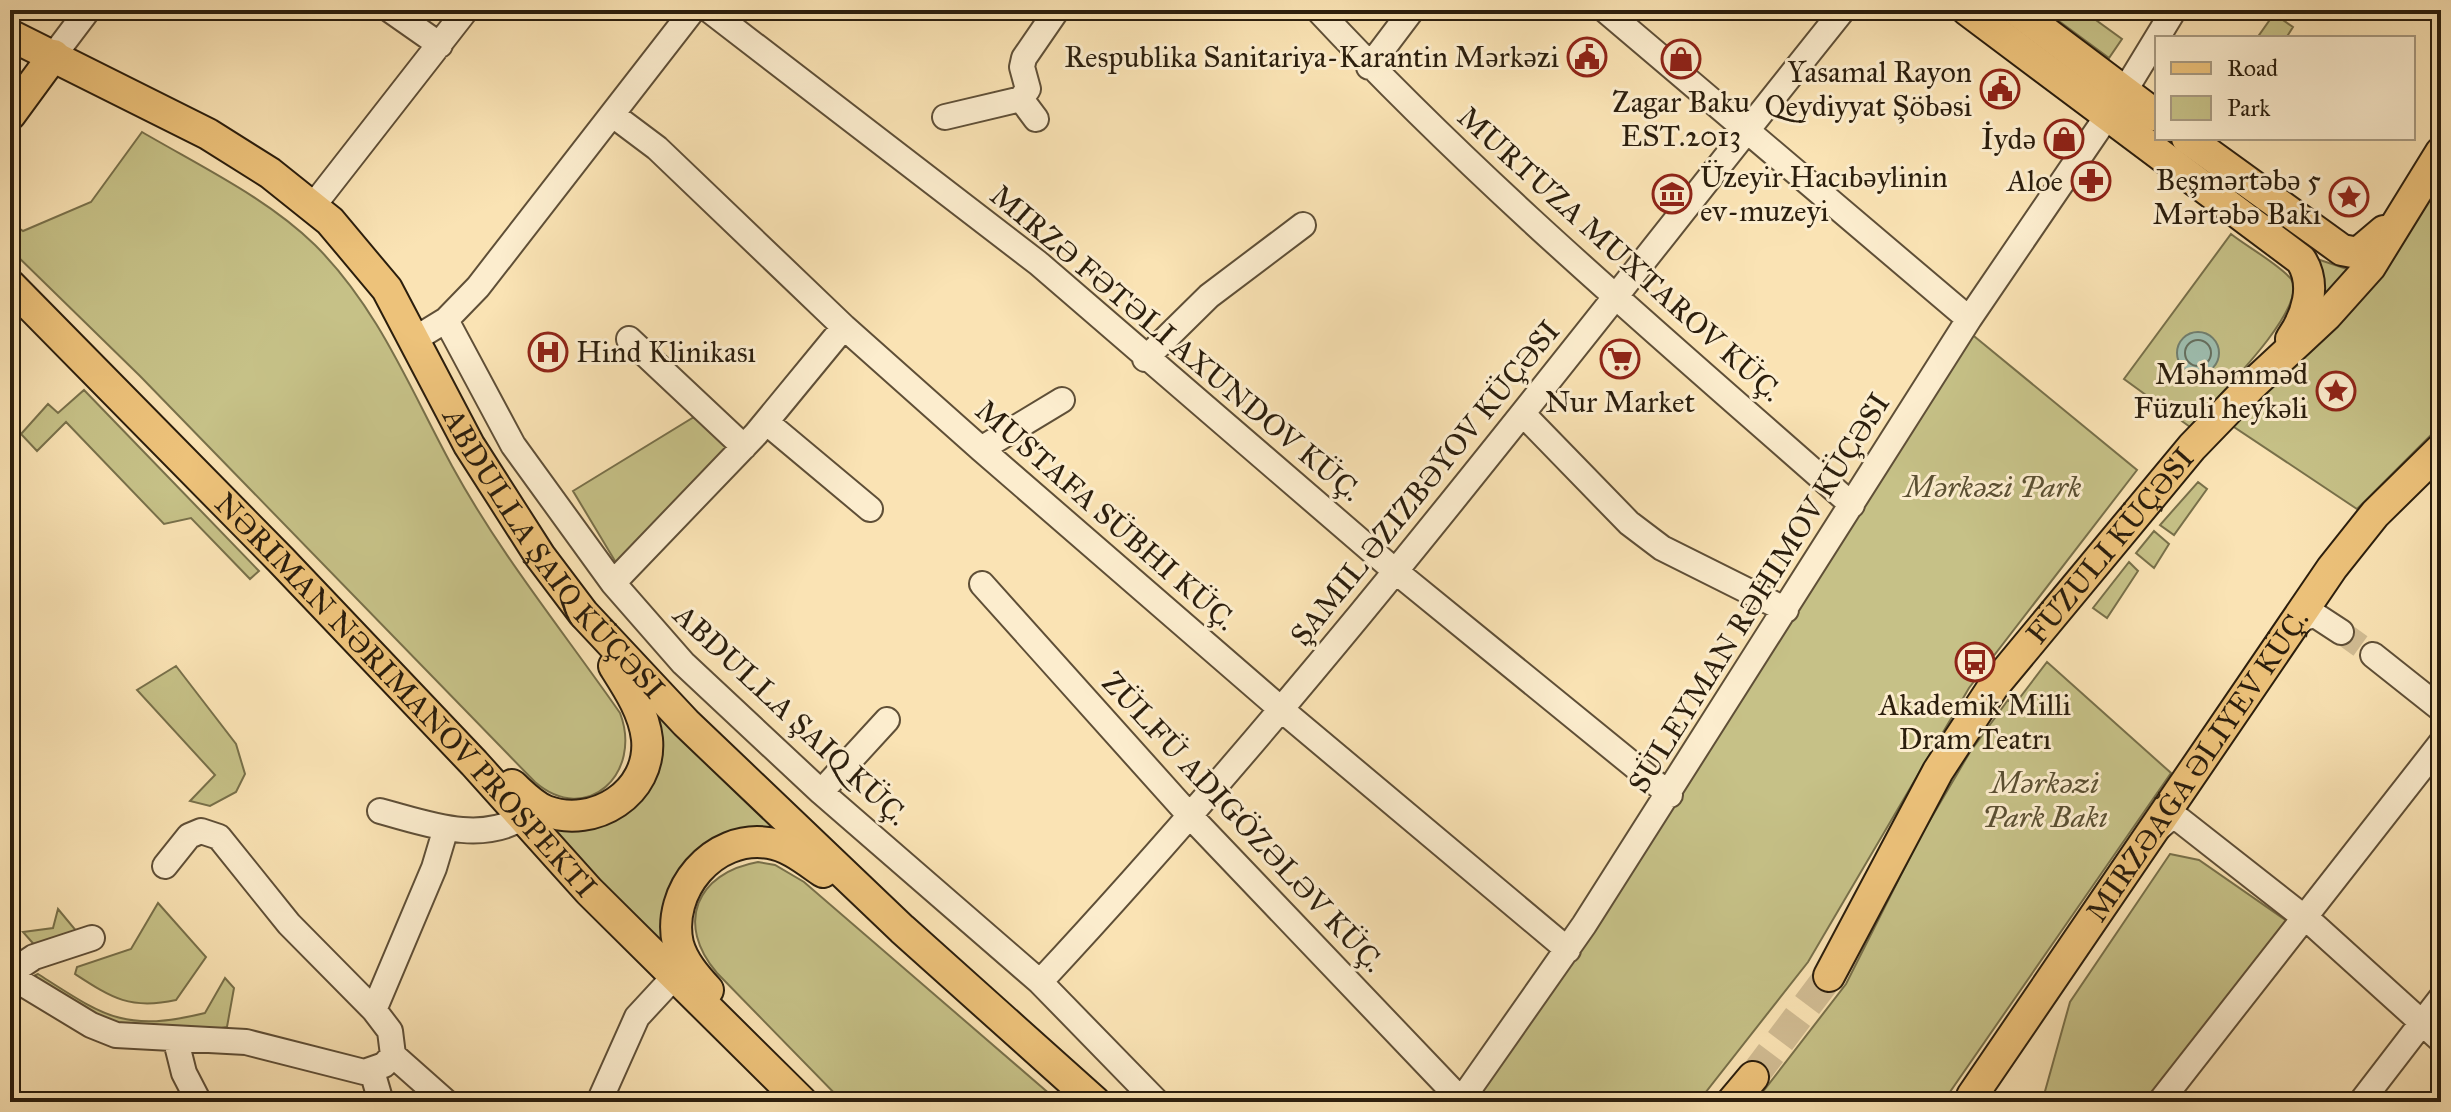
<svg xmlns="http://www.w3.org/2000/svg" width="2451" height="1112" font-family="'IM FELL Great Primer',serif">
<style>
.green{fill:#c6c187;stroke:#78704a;stroke-width:2}
.water{fill:#9ebeb0;stroke:#707e6f;stroke-width:2}
.lines{fill:none;stroke-linecap:round;stroke-linejoin:round}
.shore{stroke:#646e5e;stroke-width:2}
.minor-tunnel{stroke:#d1bc93;stroke-width:24;stroke-dasharray:24 12;stroke-linecap:butt}
.major-tunnel{stroke:#d1bc93;stroke-width:30;stroke-dasharray:30 15;stroke-linecap:butt}
.minor-casing{stroke:#5f4f37;stroke-width:28}
.major-casing{stroke:#2b1e0d;stroke-width:34}
.minor{stroke:#fcedce;stroke-width:24}
.major{stroke:#edc27a;stroke-width:30}
.labels{text-anchor:middle;dominant-baseline:central;stroke-width:6;stroke-linejoin:round;paint-order:stroke}
.poi-label{font-size:30px;fill:#2b1e0d;stroke:#fcedce;text-anchor:end}
.street-label{font-size:30px;fill:#2b1e0d;stroke:#fcedce}
.park-label{font-size:30px;font-style:italic;fill:#5a4f32;stroke:#fcedce}
</style>
<rect width="100%" height="100%" fill="#fae3b4"/>
<filter id="stains"><feTurbulence type="fractalNoise" baseFrequency=".0025" numOctaves="4"/><feColorMatrix values="0 0 0 0 .2 0 0 0 0 .09 0 0 0 0 .02 0 0 0 .5 -.17"/></filter>
<radialGradient id="worn" r=".72"><stop offset=".6" stop-color="#630" stop-opacity="0"/><stop offset="1" stop-color="#630" stop-opacity=".3"/></radialGradient>
<path class="green" d="M2044,10H2082L2122,39L2109,58Z
M2274,14L2293,27L2286,38H2257Z
M142,132C200,166 267,198 315,245C379,309 410,389 452,466C500,554 563,631 620,713C643,773 587,827 535,782L140,376L10,249V222L23,231L91,202Z
M2441,178V425L2357,509L2231,425Z
M2231,234C2246,246 2280,265 2291,279C2311,308 2210,404 2190,427L2124,379Z
M2314,258L2350,270L2316,315C2324,294 2327,278 2314,258Z
M1969,332L2137,470L1969,688L1808,962L1698,1102H1467Z
M84,390L259,571L250,579L191,518L164,524L66,422L37,451L21,434L48,404L58,413Z
M694,417L733,453L618,566L573,491Z
M2198,482L2207,489L2174,535L2160,525Z
M2154,531L2169,544L2154,568L2136,553Z
M2129,562L2138,571L2107,618L2093,608Z
M2047,662L2171,773L1943,1102H1755L1846,984L1920,837L1970,752L2008,700L2015,704Z
M176,666L236,744L245,774L236,792L210,806L190,801L215,775L137,690Z
M650,704L789,838C774,836 754,831 739,833C693,841 661,880 662,926C662,938 669,951 672,962L539,823C570,832 592,832 619,815Z
M2170,854L2199,860L2294,926L2154,1102H2042L2070,1002Z
M758,862L775,865L804,882L1059,1102H843L717,973C675,924 696,873 758,862Z
M158,903L206,957L176,1000C130,1010 112,998 75,974L77,967L131,949Z
M58,909L78,933L38,949L23,932L53,928Z
M38,974C104,1016 124,1033 205,1013L225,978L234,988L227,1027L206,1031L111,1028L27,979Z"/>
<path class="water" d="M2177 353a21 21 0 1 1 42 0a21 21 0 1 1-42 0Z"/>
<g class="lines">
<path class="shore" d="M2185 353a13 13 0 1 1 26 0a13 13 0 1 1-26 0Z"/>
<path class="minor-tunnel" d="M2341,632L2373,655"/>
<path class="major-tunnel" d="M1753,1077L1829,976"/>
<g class="minor-casing">
<path id="minor" d="M390,10L440,45
M709,10L1038,263L1394,570L1670,795
M1318,10C1484,188 1670,344 1852,505
M1605,10L1969,319
M54,55L88,10
M1369,67L1412,10
M2124,92L2174,10
M1021,99L1036,119
M613,115L657,148L844,327L981,449L1282,710L1568,950
M945,117L1021,99L1028,89L1022,67L1024,58L1057,10
M313,206L466,10
M446,320L513,445L613,583L683,663L821,792L1040,982L1157,1102
M415,339L446,320L478,287L693,10
M629,339L744,447
M1145,359L1209,296L1303,225
M1524,415L1629,523L1662,548L1786,610
M766,422L870,509
M981,449L1062,400
M613,583L756,434L844,327
M982,584L1191,817L1461,1100
M2291,629L2304,618L2315,615L2341,632
M2373,655L2441,709
M821,792L887,720
M380,811C426,823 478,844 522,818
M2154,832L2170,818L2180,820L2315,926L2441,1040
M10,973L34,957L92,938
M10,976L91,1025L116,1035L246,1042L364,1072L384,1065L393,1055L390,1031L374,1010L289,924L219,837L201,831L189,836L165,866
M1040,982C1327,674 1580,338 1843,10
M374,1010L434,868L446,828
M176,1041L184,1073L199,1102
M393,1055L446,1102
M372,1071L381,1102
M599,1102L637,1017L674,977
M1460,1102L1584,925L1969,319L2108,115
M2160,1102L2441,743
M2361,1102L2441,998"/>
</g>
<g class="major-casing">
<g id="major">
<path d="M1967,10L2301,260C2317,285 2307,316 2291,339"/>
<path d="M2016,10L2157,116"/>
<path id="s1" d="M10,35L208,134L270,173L330,221L387,289L469,445L540,556L583,613L686,723L902,929L1095,1102"/>
<path d="M10,115L54,55"/>
<path d="M2187,138L2342,250L2358,253L2384,231"/>
<path id="s2" d="M10,285L281,560L474,763L589,891L802,1102"/>
<path d="M512,785C522,794 533,806 546,811C594,829 652,793 647,739C644,712 628,688 614,666"/>
<path id="s3" d="M1829,976L1938,771L1993,687L2192,447L2252,385L2327,315L2370,267L2441,152"/>
<path d="M708,990C696,977 683,962 678,944C666,891 713,834 769,843C789,846 807,861 823,872"/>
<path id="s4" d="M1972,1096L2332,568L2375,514L2441,449"/>
<path d="M1732,1102L1753,1077"/>
</g>
</g>
<use href="#minor" class="minor"/>
<use href="#major" class="major"/>
</g>
<defs>
<g id="civic-ring" transform="scale(2)"><circle r="9.5" fill="#fcedce" stroke="#8f2418" stroke-width="1.5"/><path d="M-.6-6.5H3V-4.5H.6V-3L4-1V1h2V6H-6V1h2V-1L-.6-3ZM-1.2 2.5V6h2.4V2.5Z" fill="#8f2418"/></g>
<g id="shop-ring" transform="scale(2)"><circle r="9.5" fill="#fcedce" stroke="#8f2418" stroke-width="1.5"/><path d="M-5-2.5h2.3a2.7 3.5 0 0 1 5.4 0H5L5.5 6h-11ZM-1.5-2.5h3a1.5 2.3 0 0 0-3 0Z" fill="#8f2418"/></g>
<g id="pharmacy-ring" transform="scale(2)"><circle r="9.5" fill="#fcedce" stroke="#8f2418" stroke-width="1.5"/><path d="M-2-6h4v4h4v4h-4v4h-4v-4h-4v-4h4Z" fill="#8f2418"/></g>
<g id="museum-ring" transform="scale(2)"><circle r="9.5" fill="#fcedce" stroke="#8f2418" stroke-width="1.5"/><path d="M0-6L6-3V-2H-6V-3ZM-5-1h2V3h-2ZM-1-1h2V3h-2ZM3-1h2V3H3ZM-6 4H6V6H-6Z" fill="#8f2418"/></g>
<g id="sight-ring" transform="scale(2)"><circle r="9.5" fill="#fcedce" stroke="#8f2418" stroke-width="1.5"/><path d="M0-6L1.8-2.2L6-1.7L2.9 1.2L3.7 5.4L0 3.3L-3.7 5.4L-2.9 1.2L-6-1.7L-1.8-2.2Z" fill="#8f2418"/></g>
<g id="hospital-ring" transform="scale(2)"><circle r="9.5" fill="#fcedce" stroke="#8f2418" stroke-width="1.5"/><path d="M-5-5h3v3.5h4V-5h3V5h-3V1.5h-4V5h-3Z" fill="#8f2418"/></g>
<g id="supermarket-ring" transform="scale(2)"><circle r="9.5" fill="#fcedce" stroke="#8f2418" stroke-width="1.5"/><path d="M-6-5.5h2.5l.6 2H6L4.5 2H-2.5L-4.4-4H-6ZM-1.5 3.2a1.3 1.3 0 1 0 .1 0ZM3 3.2a1.3 1.3 0 1 0 .1 0Z" fill="#8f2418"/></g>
<g id="bus-ring" transform="scale(2)"><circle r="9.5" fill="#fcedce" stroke="#8f2418" stroke-width="1.5"/><path d="M-5-6H5V4H4V6H2V4H-2V6H-4V4H-5ZM-3.5-4V0h7V-4ZM-3.5 1.2v1.5H-2V1.2ZM2 1.2v1.5H3.5V1.2Z" fill="#8f2418"/></g>
</defs>
<g fill-rule="evenodd">
<use href="#civic-ring" x="1587" y="57"/>
<use href="#shop-ring" x="1681" y="59"/>
<use href="#civic-ring" x="2000" y="89"/>
<use href="#shop-ring" x="2064" y="139"/>
<use href="#pharmacy-ring" x="2091" y="181"/>
<use href="#museum-ring" x="1672" y="194"/>
<use href="#sight-ring" x="2349" y="197"/>
<use href="#hospital-ring" x="548" y="352"/>
<use href="#supermarket-ring" x="1620" y="359"/>
<use href="#sight-ring" x="2336" y="391"/>
<use href="#bus-ring" x="1975" y="662"/>
</g>
<g class="labels">
<g class="poi-label">
<text x="1559" y="57">Respublika Sanitariya-Karantin Mərkəzi</text>
<text x="1972" y="72">Yasamal Rayon<tspan x="1972" dy="34">Qeydiyyat Şöbəsi</tspan></text>
<text x="1681" y="102" text-anchor="middle">Zagar Baku<tspan x="1681" dy="34">EST.2013</tspan></text>
<text x="2036" y="139">İydə</text>
<text x="1700" y="177" text-anchor="start">Üzeyir Hacıbəylinin<tspan x="1700" dy="34">ev-muzeyi</tspan></text>
<text x="2321" y="180">Beşmərtəbə 5<tspan x="2321" dy="34">Mərtəbə Bakı</tspan></text>
<text x="2063" y="181">Aloe</text>
<text x="576" y="352" text-anchor="start">Hind Klinikası</text>
<text x="2308" y="374">Məhəmməd<tspan x="2308" dy="34">Füzuli heykəli</tspan></text>
<text x="1620" y="402" text-anchor="middle">Nur Market</text>
<text x="1975" y="705" text-anchor="middle">Akademik Milli<tspan x="1975" dy="34">Dram Teatrı</tspan></text>
</g>
<g class="street-label">
<text transform="translate(1620 254) rotate(42)">MURTUZA MUXTAROV KÜÇ.</text>
<text transform="translate(1176 343) rotate(40)">MIRZƏ FƏTƏLI AXUNDOV KÜÇ.</text>
<text transform="translate(1425 483) rotate(-51)">ŞAMIL ƏZIZBƏYOV KÜÇƏSI</text>
<text transform="translate(1106 515) rotate(41)">MUSTAFA SÜBHI KÜÇ.</text>
<text stroke="none"><textPath href="#s3" startOffset="516">FÜZULI KÜÇƏSI</textPath></text>
<text stroke="none"><textPath href="#s1" startOffset="774">ABDULLA ŞAIQ KÜÇƏSI</textPath></text>
<text transform="translate(1759 593) rotate(-58)">SÜLEYMAN RƏHIMOV KÜÇƏSI</text>
<text stroke="none"><textPath href="#s2" startOffset="570">NƏRIMAN NƏRIMANOV PROSPEKTI</textPath></text>
<text transform="translate(791 715) rotate(43)">ABDULLA ŞAIQ KÜÇ.</text>
<text stroke="none"><textPath href="#s4" startOffset="400">MIRZƏAĞA ƏLIYEV KÜÇ.</textPath></text>
<text transform="translate(1243 822) rotate(47)">ZÜLFÜ ADIGÖZƏLƏV KÜÇ.</text>
</g>
<g class="park-label">
<text x="1993" y="487">Mərkəzi Park</text>
<text x="2045" y="783">Mərkəzi<tspan x="2045" dy="34">Park Bakı</tspan></text>
</g>
</g>
<rect width="2451" height="1112" fill="none" stroke="#fae3b4" stroke-width="40"/>
<rect x="12" y="12" width="2427" height="1088" fill="none" stroke="#2b1e0d" stroke-width="4"/>
<rect x="20" y="20" width="2411" height="1072" fill="none" stroke="#2b1e0d" stroke-width="2"/>
<rect x="2155" y="36" width="260" height="104" fill="#fcedce" stroke="#a89a81" stroke-width="2"/>
<rect x="2171" y="62" width="40" height="12" fill="#edc27a" stroke="#a89a81" stroke-width="2"/>
<text x="2227" y="76" font-size="24" fill="#2b1e0d">Road</text>
<rect x="2171" y="96" width="40" height="24" fill="#c6c187" stroke="#a89a81" stroke-width="2"/>
<text x="2227" y="116" font-size="24" fill="#2b1e0d">Park</text>
<rect width="100%" height="100%" filter="url(#stains)"/>
<rect width="100%" height="100%" fill="url(#worn)"/>
</svg>
